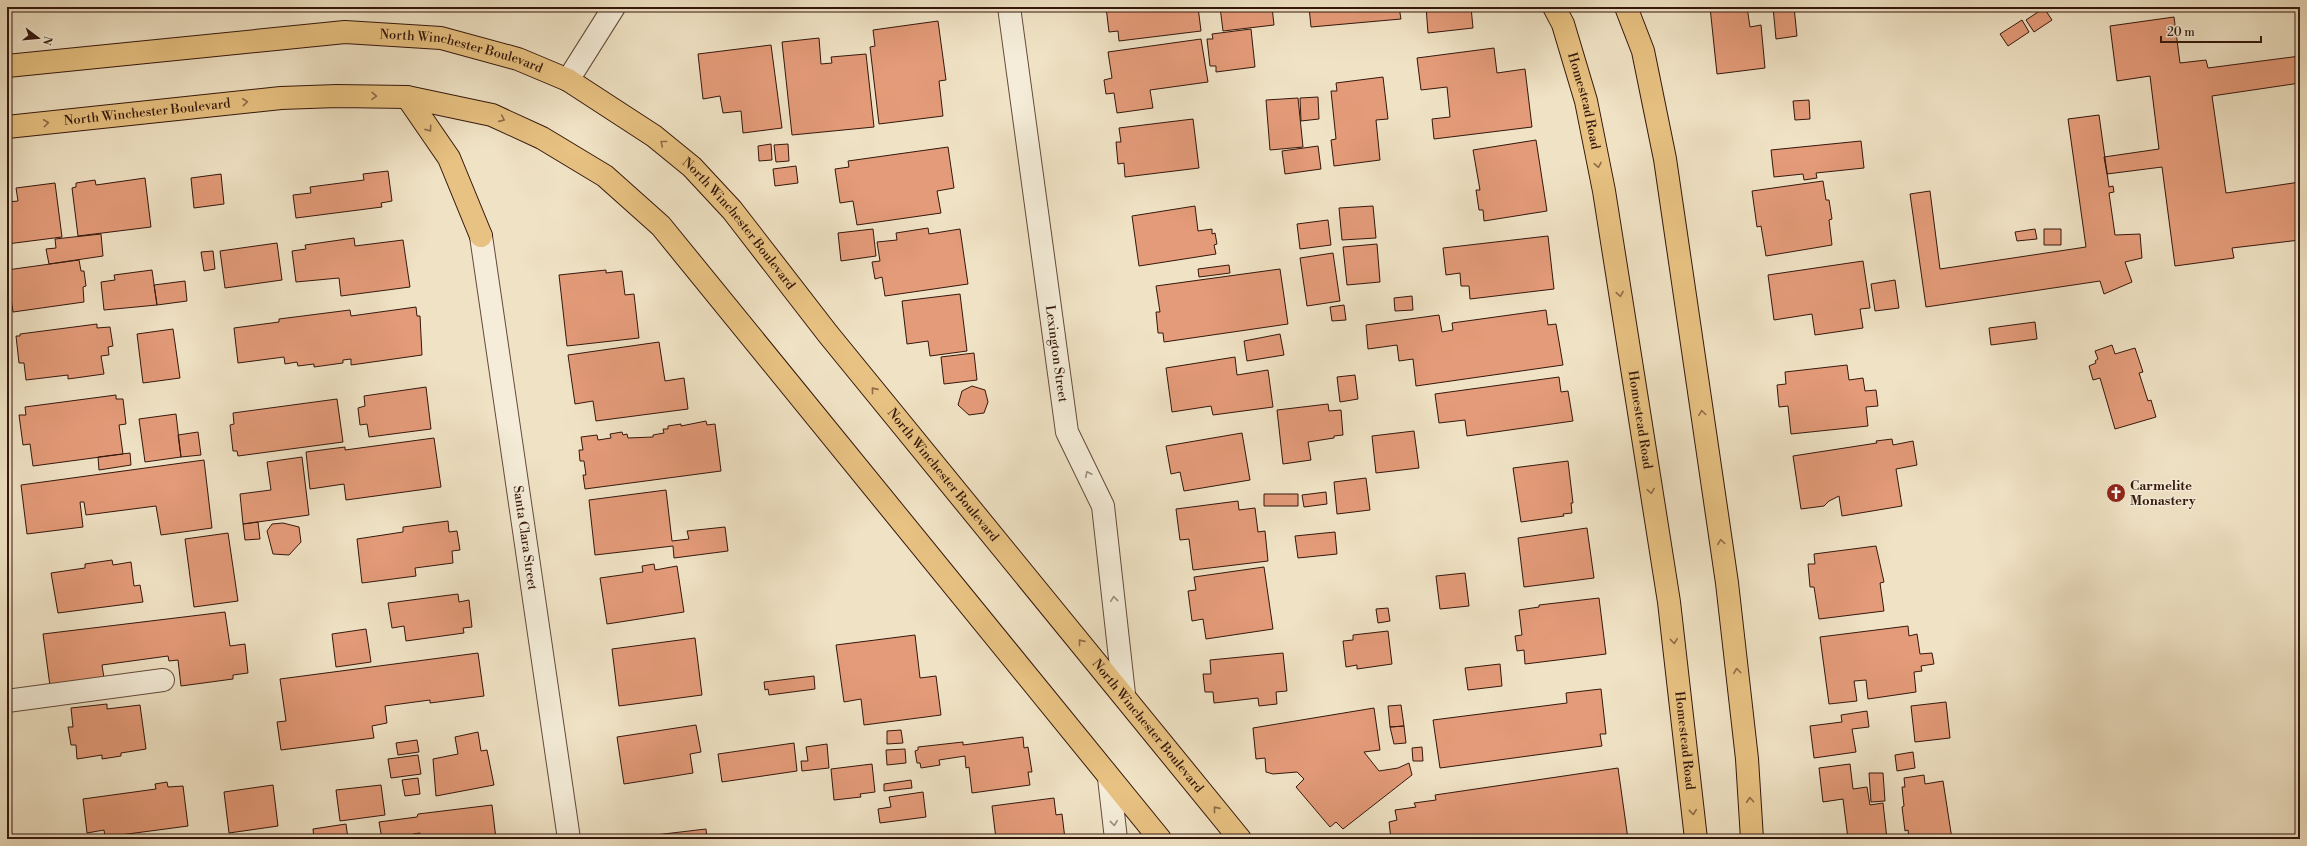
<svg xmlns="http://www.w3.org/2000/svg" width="2307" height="846" font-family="'Libre Bodoni',serif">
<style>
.building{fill:#e49b79;stroke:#34170c}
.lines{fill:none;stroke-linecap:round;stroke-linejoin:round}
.minor-casing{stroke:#634a3a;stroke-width:24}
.major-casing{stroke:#34170c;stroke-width:24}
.minor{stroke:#f5edd9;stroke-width:22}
.major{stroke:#e8c282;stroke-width:22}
.oneway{stroke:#8e6c47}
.oneway2{stroke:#9e8d7d}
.labels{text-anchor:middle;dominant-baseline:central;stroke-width:3;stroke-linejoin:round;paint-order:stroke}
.street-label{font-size:13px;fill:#34170c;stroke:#f5edd9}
.poi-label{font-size:13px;font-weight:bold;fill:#34170c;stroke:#f5edd9;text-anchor:start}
</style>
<rect width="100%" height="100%" fill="#f0e3c5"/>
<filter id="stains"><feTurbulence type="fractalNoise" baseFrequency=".005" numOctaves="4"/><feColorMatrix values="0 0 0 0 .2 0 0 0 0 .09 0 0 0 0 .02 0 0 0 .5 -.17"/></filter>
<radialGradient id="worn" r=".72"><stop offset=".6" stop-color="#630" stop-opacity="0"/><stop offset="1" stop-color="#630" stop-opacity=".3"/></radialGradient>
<path class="building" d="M1106,7H1198L1201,31L1119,41L1118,31L1109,32Z
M1220,7H1272L1274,25L1223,31Z
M1309,7H1399L1401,19L1311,27Z
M1426,7H1471L1473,28L1428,33Z
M1710,7H1747L1750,27L1761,25L1765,68L1717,74Z
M1773,7H1794L1797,36L1776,39Z
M2044,8L2052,20L2034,32L2026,20Z
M2174,17L2180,63L2206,60L2208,68L2300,56V83L2212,96L2226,193L2300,182V240L2232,248L2234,258L2175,266L2162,167L2107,174L2104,157L2159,149L2150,76L2117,81L2110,26Z
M2022,20L2029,32L2008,46L2000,34Z
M938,21L946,80L939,81L943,116L879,124L870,47L875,46L873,30Z
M1251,29L1255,67L1216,72V66H1210L1207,39H1213L1212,34Z
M819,38L821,64L832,63L831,57L866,54L874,127L792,135L782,42Z
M1201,39L1208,82L1150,90L1153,108L1117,113L1114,93L1106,94L1104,80L1112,78L1108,52Z
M771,45L782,128L743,133L741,111L723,113L720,96L703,99L698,54Z
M1494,48L1497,73L1525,69L1532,127L1434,139L1432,119L1450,117L1447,87L1421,90L1417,58Z
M1383,77L1388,119L1376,120L1380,160L1334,166L1331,140L1336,139L1331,91H1337L1336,83Z
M1318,97L1319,119L1301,121L1300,98Z
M1298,98L1303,147L1270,150L1266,100Z
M1809,100L1810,119L1795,120L1793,101Z
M2099,115L2109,187L2113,186L2114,192L2109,193L2115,235L2140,234L2142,258L2125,262L2132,282L2104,294L2100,281L1926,307L1910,194L1930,191L1940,269L2086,247L2068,119Z
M1193,119L1199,168L1125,177L1124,163L1118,164L1116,142H1121L1119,128Z
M1536,140L1547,211L1484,221L1483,210H1479L1476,190H1480L1473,150Z
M1861,141L1864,168L1816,173L1817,178L1804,180L1803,174L1774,177L1771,150Z
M771,144L772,160L759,161L758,146Z
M788,144L789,161L776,162L774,145Z
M1318,146L1321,169L1285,174L1282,151Z
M948,147L954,188L937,191L941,213L857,225L853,201L840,203L835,169L849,167L848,161Z
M796,166L798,183L775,186L773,169Z
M388,171L392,201L381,203L382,207L296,218L293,195L311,193L310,187L364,180L363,174Z
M221,174L224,204L194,208L191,178Z
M145,178L151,227L78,236L72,188L76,187V183L95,180L96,185Z
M1823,181L1826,200H1829L1832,219L1829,220L1832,245L1766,256L1761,226L1757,227L1752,191Z
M55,183L62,237L7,244V202L18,201L16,188Z
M1195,206L1198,231L1212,229V234L1215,233L1217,244L1214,245L1216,254L1139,266L1132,216Z
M1373,206L1376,238L1342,240L1339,208Z
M1328,220L1331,245L1300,249L1297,224Z
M928,228L929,234L960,229L968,284L885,296L882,277L875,279L872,262L880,261L877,242L897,240L896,233Z
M873,229L876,256L841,261L838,233Z
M2035,229L2037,239L2017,241L2015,232Z
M2044,229H2061V245H2044Z
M101,234L103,256L49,264L46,249L56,248L55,239Z
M1548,236L1554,289L1470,299L1469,286H1461L1460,273L1446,275L1443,248Z
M354,238L355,246L403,240L410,287L341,296L339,278L296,282L292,251L306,249L305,245Z
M277,243L282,280L225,288L220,251Z
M1377,244L1380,282L1347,285L1343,247Z
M213,251L215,269L204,271L201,252Z
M1333,253L1340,301L1307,306L1300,258Z
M79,260L81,271H84L86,286L83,287L84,302L13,312L7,270Z
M1863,261L1870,308L1860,309L1863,328L1815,335L1812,314L1774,320L1768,275Z
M1229,265L1230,273L1199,277L1198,269Z
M1280,269L1288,324L1164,342L1163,333H1158L1156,312H1160L1156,286Z
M152,270L157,305L104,310L101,282L115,280L114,275Z
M606,270V273L622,271L625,295L634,294L639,338L567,346L559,275Z
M1895,280L1899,308L1875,311L1871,284Z
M185,281L187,301L157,305L154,285Z
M960,294L967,351L930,356L928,341L907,344L902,301Z
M1412,296L1413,310L1395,311L1394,298Z
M1344,305L1346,320L1332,321L1330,307Z
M416,307L417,316H420L422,355L351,365V359L343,360V363L314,367V364L298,366L297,362L285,364L284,357L238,363L234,328L279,322V319L350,310L351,316Z
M1546,310L1548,325L1556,324L1563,365L1416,386L1413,359L1399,361L1397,345L1368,349L1366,325L1439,315L1442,332L1453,330L1452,323Z
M2035,322L2037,339L1991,345L1989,328Z
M97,324V328L110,327L113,346L108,347L109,355L101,356L104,374L68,379V375L26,380L24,363H19L16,336H20V334Z
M173,329L180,378L143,383L137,334Z
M1280,334L1284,355L1247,361L1244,341Z
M659,342L665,381L684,378L688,409L596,421L593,401L575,404L568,355Z
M2112,345L2115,354L2135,348L2143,372L2139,373L2148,401L2151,400L2156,417L2115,429L2100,378L2093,380L2089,366L2096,363L2095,361L2098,359L2095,351Z
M974,353L977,380L944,384L941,357Z
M1235,357L1237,375L1268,370L1273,407L1213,415L1211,406L1172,412L1166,368Z
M1847,365L1849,380L1863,378L1865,391L1876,390L1878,406L1866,407L1868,426L1791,434L1788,406L1779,407L1777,385L1786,384L1785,372Z
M1355,375L1358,399L1340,402L1337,377Z
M1559,377L1561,392L1568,391L1573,421L1467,436L1465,420L1439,423L1435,394Z
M972,386L985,390L988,402L984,413L969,415L958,405L962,391Z
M426,387L431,429L369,437L367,424L360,425L358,408L365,406L364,396Z
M116,395V399H123L126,424L119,425L123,454L33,466L30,444L23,445L19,415H26L25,407Z
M337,399L343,442L238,456L237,451H233L230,425L234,424L233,413Z
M1328,404L1329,411L1341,410L1343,435L1334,436V438L1308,442L1311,460L1283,464L1277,410Z
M176,414L181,457L145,462L139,419Z
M706,421L707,425L715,424L721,471L585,489L583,475H586L584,461H580L579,450H583L581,437L597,435L598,440L611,438L610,434L622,432L623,435L627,434L628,438L653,437V435L664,433L663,429H668V426L681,424V426Z
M1414,431L1419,468L1376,473L1372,436Z
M198,432L201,455L181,457L178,435Z
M1242,433L1250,480L1184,491L1180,472L1171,474L1166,446Z
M434,438L441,487L346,500L344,484L310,489L306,452L345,447V450Z
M1892,439L1893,445L1913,441L1917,465L1896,469L1902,506L1842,516L1839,496L1829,501L1824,506L1801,509L1793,456L1877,443L1876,441Z
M130,453L131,465L99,470L98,457Z
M302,457L309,515L243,524L240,494L271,490L267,462Z
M204,460L212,528L161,535L156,506L86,515L84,502H80L83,527L27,534L21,485Z
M1568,461L1573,503H1571L1572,513L1563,514L1564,516L1521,522L1513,468Z
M1366,478L1370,510L1337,514L1334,482Z
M666,490L672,541L689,539L687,531L725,527L728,551L674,558L673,546L595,555L589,500Z
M1326,492L1327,504L1304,507L1302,495Z
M1264,494H1298V506H1264Z
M1238,501L1239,510L1255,508L1258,532L1265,531L1268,561L1193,570L1189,539L1180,540L1176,509Z
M448,521L449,532L457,531L460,550L452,551L453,563L415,568L416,576L362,583L357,539L403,532V527Z
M258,522L260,539L245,540L243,524Z
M283,523L299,527L301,542L289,555L273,554L267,531L272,524Z
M1587,528L1594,578L1524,587L1518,538Z
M1335,532L1337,554L1298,558L1295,536Z
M228,533L238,601L194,607L185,539Z
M1876,546L1884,582L1880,583L1884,611L1819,619L1814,587H1810L1808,564H1815L1814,554Z
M112,560L113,565L131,562L134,586L140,585L143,602L58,613L51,573L85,568V564Z
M654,564L655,570L677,566L684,612L607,624L600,578L643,572L642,566Z
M1264,567L1273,629L1206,639L1203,619L1192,621L1188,591L1196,590L1194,577Z
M1465,573L1469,606L1440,609L1436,576Z
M458,594L459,602L469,600L472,627L463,628L464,633L406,641L404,626L392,628L388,603Z
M1599,598L1606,654L1525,664L1524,650L1517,651L1515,636L1522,635L1519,610L1539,607V605Z
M1388,608L1390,621L1378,623L1376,609Z
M225,612L230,646L245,644L248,673L233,675V679L181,686L178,660L169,661L168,656L102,665L104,678L50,686L43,634Z
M1908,626L1909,636L1917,634L1920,654L1932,653L1934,664L1921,666L1922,671L1914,672L1916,692L1868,699L1866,680L1854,681L1857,701L1829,704L1820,637Z
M366,629L371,662L336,667L332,634Z
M1388,631L1392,664L1357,669V665L1346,667L1343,641L1353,640V635Z
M915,635L920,678L936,676L941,715L864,725L861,699L844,702L836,645Z
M695,638L702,695L619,706L612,649Z
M478,653L484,696L430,703V700L385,706L387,723L372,726L374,738L281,750L277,722L286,721L280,679Z
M1283,653L1287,691L1276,692L1277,704L1259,706L1258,698L1214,703L1213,692H1205L1203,674H1211L1210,660Z
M1500,664L1502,686L1468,690L1465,668Z
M814,676L815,689L769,695L768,689L765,690L764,682Z
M1601,689L1606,734H1600L1602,746L1440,768L1433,720L1567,703L1566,693Z
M1946,702L1950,738L1915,742L1911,706Z
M107,704V709L140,705L146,749L121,753V756L102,759V755L77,759L76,745H71L68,727H73L71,708Z
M1401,705L1404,726L1390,727L1388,706Z
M1374,708L1380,750L1364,752L1379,771L1398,768L1409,763L1412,775L1343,829L1336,822L1330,827L1296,787L1304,779L1297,772L1273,774L1266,772L1265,758L1256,759L1253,728Z
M1867,711L1869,727L1852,729L1856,752L1814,758L1810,726L1842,722L1841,715Z
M696,725L701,752L690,754L693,773L624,784L617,737Z
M1404,726L1406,743L1394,744L1390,727Z
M901,730L903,743L887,744V731Z
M478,732L481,751L487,750L494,785L436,796L433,759L458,754L455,737Z
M1023,737L1024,748L1028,747L1032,772H1028L1030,785L972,793L969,767L966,768L965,756L939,760L940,765L921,768L920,763H917L915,751L918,750V747L963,742V745Z
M417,740L419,752L398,755L396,743Z
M794,743L797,771L722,782L718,754Z
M827,744L829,768L802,771L801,761H808L806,747Z
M1422,747L1423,761H1413L1412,748Z
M905,749L906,763L887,765L886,750Z
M1913,752L1915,768L1897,771L1895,755Z
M418,755L421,774L391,778L388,759Z
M872,764L875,792L860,794L861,797L834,800L831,769Z
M1850,764L1853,789L1867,787L1870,805L1883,803L1887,839H1848L1843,799L1823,802L1819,768Z
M1618,768L1628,839H1391L1389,822L1397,820L1395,810L1416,807L1414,803L1436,800L1435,795Z
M1869,773H1883L1885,801L1871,802Z
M1924,775L1925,784L1943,781L1952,839H1909L1908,830L1905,831L1902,807L1904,806L1902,787H1905L1904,778Z
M418,778L420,794L405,796L402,780Z
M911,780L912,788L884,791V784Z
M167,782L168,787L183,786L188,826L105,837L104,830L87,833L83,799L156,789L155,784Z
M273,785L278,826L229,833L224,792Z
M381,785L385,815L340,821L336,790Z
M923,792L926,817L880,823L878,809L891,807L889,797Z
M1054,798L1056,815L1062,814L1065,839H996L992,806Z
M492,805L496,839H421L420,833L413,834L414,839H382L379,822L417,817L418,814Z
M346,824L348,839H314L313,829Z
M706,829L707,839H656L655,835Z"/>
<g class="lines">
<g class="minor-casing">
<g id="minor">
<path id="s1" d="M1009,7L1067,432L1103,506L1124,694"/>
<path d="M568,80L614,7"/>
<path id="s2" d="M481,236L569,839"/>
<path d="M7,701L163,680"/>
<path d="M1109,778L1116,839"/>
</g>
</g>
<g class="major-casing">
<g id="major">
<path id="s3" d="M1554,7L1563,24L1586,101L1604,191L1669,602L1696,839"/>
<path d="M1626,7L1643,51L1665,159L1727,583L1747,759L1752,839"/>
<path id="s4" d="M7,66L345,32L441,38L518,59L568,80L654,136L692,167L732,210L828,334L1240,839"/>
<path d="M407,97L449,158L481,236"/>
<path id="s5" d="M7,127L281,98L337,96L407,97L492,115L542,138L605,176L661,226L1160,839"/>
</g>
</g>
<use href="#minor" class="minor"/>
<use href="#major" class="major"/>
</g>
<defs><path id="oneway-chevron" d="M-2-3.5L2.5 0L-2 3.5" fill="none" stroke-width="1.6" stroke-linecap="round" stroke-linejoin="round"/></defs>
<g class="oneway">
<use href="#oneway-chevron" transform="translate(374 96) rotate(1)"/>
<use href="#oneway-chevron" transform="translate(245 102) rotate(-6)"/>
<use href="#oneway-chevron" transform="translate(502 119) rotate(24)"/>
<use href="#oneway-chevron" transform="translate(46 123) rotate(-6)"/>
<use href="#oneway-chevron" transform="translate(429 129) rotate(55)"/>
<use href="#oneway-chevron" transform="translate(663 143) rotate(-141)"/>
<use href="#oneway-chevron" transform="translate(1598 165) rotate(79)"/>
<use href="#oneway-chevron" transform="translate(1620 294) rotate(81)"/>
<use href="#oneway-chevron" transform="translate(874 390) rotate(-129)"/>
<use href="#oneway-chevron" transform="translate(1702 413) rotate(-98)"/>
<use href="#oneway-chevron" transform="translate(1651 491) rotate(81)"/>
<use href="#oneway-chevron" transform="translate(1721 542) rotate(-98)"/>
<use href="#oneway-chevron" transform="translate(1674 641) rotate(84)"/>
<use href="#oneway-chevron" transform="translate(1081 642) rotate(-129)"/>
<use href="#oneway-chevron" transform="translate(1737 671) rotate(-97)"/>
<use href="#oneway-chevron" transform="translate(1750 800) rotate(-94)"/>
<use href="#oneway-chevron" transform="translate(1216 809) rotate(-129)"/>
<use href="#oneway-chevron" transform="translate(1693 812) rotate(84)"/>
</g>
<g class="oneway2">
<use href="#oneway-chevron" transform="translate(1088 474) rotate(-116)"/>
<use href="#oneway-chevron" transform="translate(1114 599) rotate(-96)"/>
<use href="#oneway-chevron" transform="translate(1114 823) rotate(84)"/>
</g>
<defs>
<g id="church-disc" transform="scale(1)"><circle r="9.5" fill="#8f2418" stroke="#f5edd9"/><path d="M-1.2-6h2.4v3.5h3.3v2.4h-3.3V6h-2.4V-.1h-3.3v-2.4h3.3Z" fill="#fff"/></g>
</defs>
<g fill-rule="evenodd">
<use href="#church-disc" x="2116" y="493"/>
</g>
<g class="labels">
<g class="street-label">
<text stroke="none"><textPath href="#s4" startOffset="458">North Winchester Boulevard</textPath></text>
<text stroke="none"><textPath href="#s3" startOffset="99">Homestead Road</textPath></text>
<text stroke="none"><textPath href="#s5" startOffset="141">North Winchester Boulevard</textPath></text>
<text stroke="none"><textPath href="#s4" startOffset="795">North Winchester Boulevard</textPath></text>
<text stroke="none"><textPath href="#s1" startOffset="350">Lexington Street</textPath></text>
<text stroke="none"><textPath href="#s3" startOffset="423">Homestead Road</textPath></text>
<text stroke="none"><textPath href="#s4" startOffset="1119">North Winchester Boulevard</textPath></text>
<text stroke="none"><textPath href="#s2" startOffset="305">Santa Clara Street</textPath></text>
<text stroke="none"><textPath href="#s4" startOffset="1443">North Winchester Boulevard</textPath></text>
<text stroke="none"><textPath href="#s3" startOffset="747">Homestead Road</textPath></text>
</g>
<g class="poi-label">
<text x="2130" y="486">Carmelite<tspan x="2130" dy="15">Monastery</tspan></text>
</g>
</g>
<rect width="2307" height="846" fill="none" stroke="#f0e3c5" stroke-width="24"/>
<rect x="8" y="8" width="2291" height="830" fill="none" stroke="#34170c" stroke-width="2"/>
<rect x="12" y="12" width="2283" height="822" fill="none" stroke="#34170c"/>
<g transform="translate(38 38) rotate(106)" stroke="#f5edd9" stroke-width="3" paint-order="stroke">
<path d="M0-3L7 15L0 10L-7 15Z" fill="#34170c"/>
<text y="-6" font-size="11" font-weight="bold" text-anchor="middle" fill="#34170c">N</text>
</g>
<path d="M2161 36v6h100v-6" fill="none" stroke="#34170c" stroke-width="2"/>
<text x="2167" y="36" font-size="12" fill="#34170c" stroke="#f5edd9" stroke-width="3" paint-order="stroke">20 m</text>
<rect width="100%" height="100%" filter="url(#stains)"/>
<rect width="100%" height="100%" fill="url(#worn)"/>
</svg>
